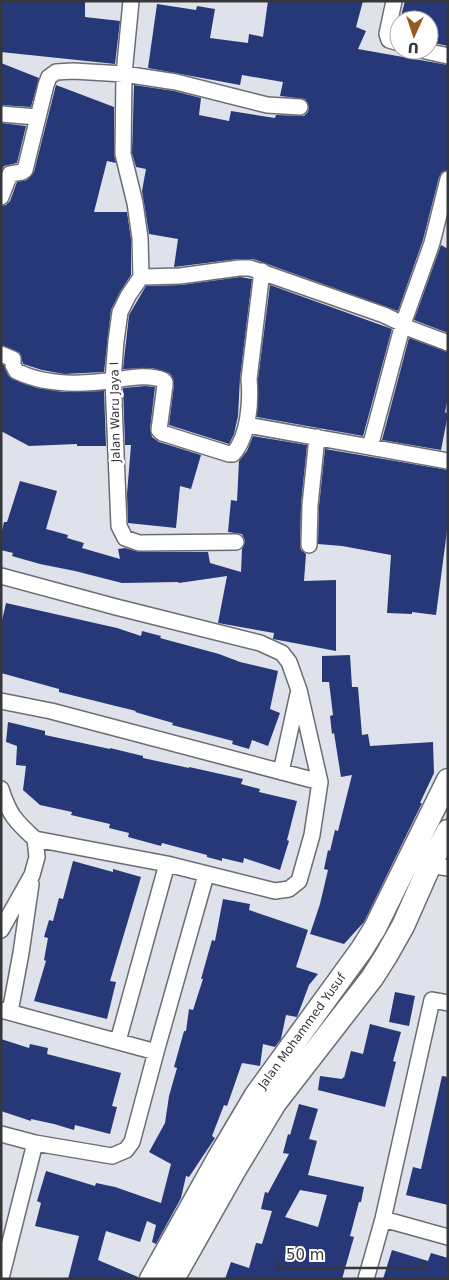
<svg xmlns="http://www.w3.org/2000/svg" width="449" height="1280" font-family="'DejaVu Sans',sans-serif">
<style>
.building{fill:#263878;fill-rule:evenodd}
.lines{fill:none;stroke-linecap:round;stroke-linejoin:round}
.minor-casing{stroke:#6a6d74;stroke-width:18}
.secondary-casing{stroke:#6a6d74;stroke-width:25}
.minor{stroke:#fff;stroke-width:15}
.secondary{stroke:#fff;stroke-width:22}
.labels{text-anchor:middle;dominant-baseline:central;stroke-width:5;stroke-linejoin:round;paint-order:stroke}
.street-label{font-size:12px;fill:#36373a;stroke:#fff}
</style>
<rect width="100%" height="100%" fill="#dfe2ea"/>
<path class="building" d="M1,1L85,2V17L120,21L115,64L1,52Z
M268,1H363L356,27L366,31L358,49L448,65V170L442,172L439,177L423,240L398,311L253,259H238L174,267L178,239L149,234L142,191L146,169L136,167L132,153L134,85L174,91L201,98L199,115L229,121L231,111L275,118L276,115L304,116L308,112L309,107L305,99L280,96L283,82L242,75L240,85L148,68L157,4L196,10L197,6L215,9L210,38L248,43L249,34L263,37Z
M405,1H448V46L429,42V20H400Z
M1,63L39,78L31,107L1,105Z
M56,85L114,107V154L116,163L107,161L94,212H127L131,239V275L120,292L111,310L104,372L64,374L42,370L23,364L20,353L1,345V206L6,205L10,201L17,182L27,180L34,172Z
M1,123L26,126L17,163L4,166L1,171Z
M441,245L448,249V333L414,320Z
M240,277L252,279L240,378L238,416L234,434L229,444L169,425L174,385L172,376L169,373L152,368L123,369L129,315L146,286L181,285Z
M270,285L392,329L363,436L257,417L258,379Z
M409,338L448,352V397L445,412L448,414L441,450L382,440Z
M1,364L4,365L8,375L12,379L37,388L64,392L104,391L106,446H77V444L29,446L1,431Z
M145,386L155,387L150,429L152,437L159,442L201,455L191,489L180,486L176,528L128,523L127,494L131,445H125L123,388Z
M253,436L307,445L301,504L300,545L301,550L306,554L304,581L336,580V651L273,639L274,633L218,623L227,576L179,583L178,582L122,583L75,571L40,564L12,556L13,553L1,550V535L4,522H7L20,481L57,491L46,529L68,535L67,538L84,543L82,548L120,559L118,549L125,548L139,552H208L210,563L241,572L242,549L245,542L244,538L242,534L228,532L231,500L237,501L239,461L247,451Z
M325,449L448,470V523L436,615L412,612V614L387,613L391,555L342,546L318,544L319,506Z
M6,603L117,628L141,636L142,631L161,636L160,638L219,654L240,662L278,671L270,709L280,713L268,746L252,740L249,749L232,744L233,741L172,725L173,723L135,712L136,711L59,692V689L1,673V625Z
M350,655L352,687H358L362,735L368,734L370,746L433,742L434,773L420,803H422L364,922L344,944L310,934L320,904L328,870L324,869L328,850L330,851L335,830L338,831L352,775L341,777L334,733L332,734L330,716L333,715L329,682H322V656Z
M8,722L45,731V735L110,749V748L143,756V758L189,768V767L243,779L241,784L260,789L259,792L297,801L287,840L289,841L280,870L244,858L243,863L222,858V861L207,857V855L162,843L161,846L128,837L129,833L109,828L110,824L71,815L72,812L40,805L23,790L26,766L16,765L17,746L6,742Z
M73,861L113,872V869L141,877L110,981L116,982L107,1019L34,1001L46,961L44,960L48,938L44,937L49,920L53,921L59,898L63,899Z
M223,899L250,904L249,910L308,930L296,967L318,974L309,985L297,1017L286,1015L281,1039L275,1047L263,1044L260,1066L242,1063L227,1106L224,1105L212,1136L215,1138L189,1177L186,1176L181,1198L156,1244L152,1242L156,1225L147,1221L140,1242L106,1231L98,1260L138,1277V1279H68L79,1236L35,1226L41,1203L37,1201L46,1171L95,1186L96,1183L115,1187L161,1203L171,1164L149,1152L165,1123L169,1096L177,1068L174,1067L184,1031H186L189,1009L193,1010L203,979H201L212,940L215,941Z
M395,992L415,996L409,1026L389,1022Z
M370,1024L401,1032L393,1061L396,1062L385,1107L318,1090L320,1076L342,1079L343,1077L344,1078L351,1051L363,1054Z
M1,1039L29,1048L30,1044L48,1048L47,1054L121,1073L112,1106L117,1107L110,1134L75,1125L74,1130L54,1124L31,1119V1121L1,1111Z
M442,1076L448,1077V1205L406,1195L413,1167L421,1169Z
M299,1104L318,1109L309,1139L317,1141L308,1175L364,1187L361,1202H359L350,1236L354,1237L342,1279H225L231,1262L249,1268L256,1243L262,1244L272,1211L261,1209L265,1192L268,1193L289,1154L283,1153L288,1134L290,1135ZM300,1190L327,1195L318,1227L285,1217Z
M392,1250L428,1261L431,1253L448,1258V1279H383Z"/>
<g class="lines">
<g class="minor-casing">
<path id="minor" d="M131,1L124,74L123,154L135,203L140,238L141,277L128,296L120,312L116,341L113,380L119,526L125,538L139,543L236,542
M394,1L387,34L389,40L399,43
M421,50L448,56
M1,114L37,117
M1,197L10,174L22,172L25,170L46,85L49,77L56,72L73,71L124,74L176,82L267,105L300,107
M141,277L180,276L239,268H250L384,315L403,324L408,328L448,343
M1,354L13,359V365L16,371C46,386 81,385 114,380C129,378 148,374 163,380L165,382V385L159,430L162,433L229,454H233C249,436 251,401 249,379L262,271
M247,425L448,461
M370,447L403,324L432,243L448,179
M309,545L310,505L317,437
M1,576L116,607L260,643L282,653L289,662L299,690L320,782L312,835L299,881L289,889L275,891L167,864L35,839
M1,701L51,711L320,782
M281,772L298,694
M1,789C9,814 15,821 35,839L37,857L32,875L1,930
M430,865L448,868
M1,1010L156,1052
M10,1012L21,953L31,884
M118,1041L167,864
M1,1134L35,1143L112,1156L126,1150L132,1142L156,1052L206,875
M383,1219L448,1237
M1,1278L35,1143
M366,1279L383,1219L432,1000L448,1003"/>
</g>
<g class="secondary-casing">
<path id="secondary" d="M151,1279L218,1159L256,1095L362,949L375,928L448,780
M173,1279L234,1171L275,1103L372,978L386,956L403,926L430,865L448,831"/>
</g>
<use href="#minor" class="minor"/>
<use href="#secondary" class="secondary"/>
</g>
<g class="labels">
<g class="street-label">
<text transform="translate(115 412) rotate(-91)">Jalan Waru Jaya I</text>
<text transform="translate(302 1031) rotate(-54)">Jalan Mohammed Yusuf</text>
</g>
</g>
<rect width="449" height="1280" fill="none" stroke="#36373a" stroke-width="5"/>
<g transform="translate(414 35) rotate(183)"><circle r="24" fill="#ffffff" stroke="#afafb0"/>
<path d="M0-4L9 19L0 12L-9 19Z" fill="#985920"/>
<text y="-8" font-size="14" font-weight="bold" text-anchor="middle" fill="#36373a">U</text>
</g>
<path d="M279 1260v8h145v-8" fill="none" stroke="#36373a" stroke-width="2.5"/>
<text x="286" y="1260" font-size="15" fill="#36373a" stroke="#ffffff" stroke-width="4" paint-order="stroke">50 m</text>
</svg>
